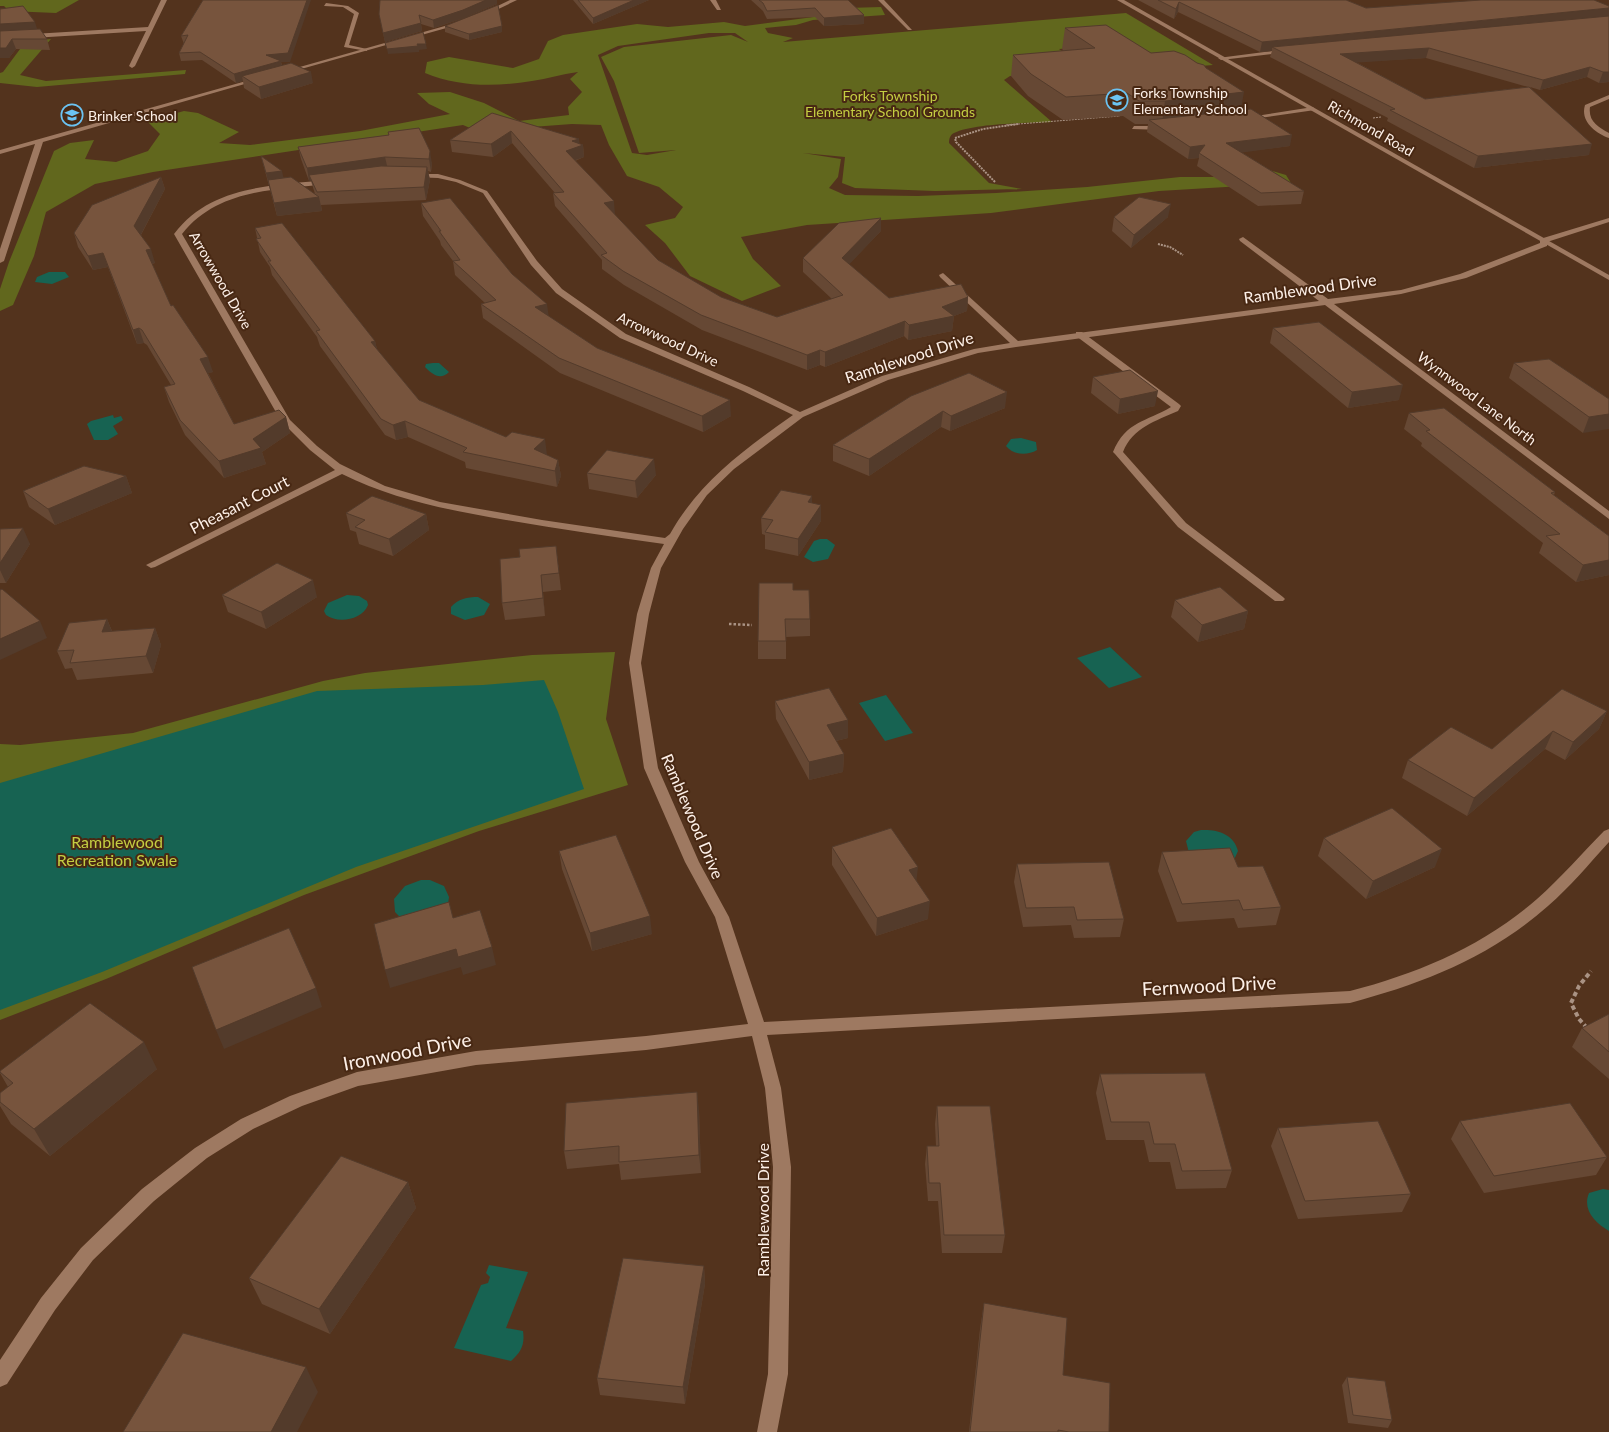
<svg xmlns="http://www.w3.org/2000/svg" width="1609" height="1432" font-family="Lato,sans-serif">
<style>
.green{fill:#61671d;fill-rule:evenodd}
.water{fill:#176352}
.lines{fill:none;stroke-linecap:round;stroke-linejoin:round}
.path-far3{stroke:#aa9384;stroke-width:1;stroke-dasharray:2 1;stroke-linecap:butt}
.path-far2{stroke:#aa9384;stroke-width:2;stroke-dasharray:2 1;stroke-linecap:butt}
.path-far1{stroke:#aa9384;stroke-width:2.5;stroke-dasharray:2.5 2;stroke-linecap:butt}
.path{stroke:#aa9384;stroke-width:4;stroke-dasharray:4.5 3;stroke-linecap:butt}
.service{fill:#9e7961;fill-rule:evenodd}
.minor{fill:#9e7961;fill-rule:evenodd}
.tertiary{fill:#9e7961;fill-rule:evenodd}
.wall{fill:#664834;fill-rule:evenodd}
.shaded-wall{fill:#533b2b}
.building{fill:#77543d;stroke:#533b2b}
.labels{text-anchor:middle;dominant-baseline:central;stroke-width:4;stroke-linejoin:round;paint-order:stroke}
.far-poi-label{font-size:14px;fill:#fdf0e8;stroke:#482813;text-anchor:start}
.far-park-label{font-size:14px;fill:#c4ce42;stroke:#482813}
.far-street-label{font-size:14px;fill:#fdf0e8;stroke:#482813}
.street-label{font-size:16px;fill:#fdf0e8;stroke:#482813}
.park-label{font-size:16px;fill:#c4ce42;stroke:#482813}
.near-street-label{font-size:19px;fill:#fdf0e8;stroke:#482813}
</style>
<rect width="100%" height="100%" fill="#53331d"/>
<path class="green" d="M0,0H79L56,13L9,11L4,6H0Z
M881,7L885,15L813,20L796,25L765,28L768,33L793,38L783,42L1126,13L1213,65L1149,70L1110,45L1059,49L1086,69L1010,76L1004,80L1052,122C1028,123 974,123 954,133C950,135 949,139 949,143L989,183L1022,189L935,191L855,188L842,183L845,157L803,153L841,159L838,177L829,188L845,195L918,196L996,193L1087,187L1180,177H1214L1247,168L1269,170L1286,175L1291,183L1159,191L991,213L807,225L741,237L753,259L781,286L742,301L690,276L665,243L645,225L675,218L683,207L659,187L627,176L609,145L601,125L572,124L477,131L463,125L153,172L95,184L46,212L34,256L13,305L0,311V289L9,262L54,151L70,143L94,140L85,159L116,162L148,151L160,134L147,121L184,111L198,113L239,132L219,143L250,145L360,131L450,114L429,104L417,93L450,92L484,103L519,121L569,115L568,107L582,92L570,79L578,72C561,74 548,79 532,81C495,87 459,87 425,73L427,62L449,57L513,68L539,59L548,41L563,35L637,24L668,27L724,22L745,26L821,16L847,8ZM709,33H735L748,42L731,35L624,47L601,57L614,81L639,153L676,150L647,155L632,153L598,55L618,46Z
M51,39L20,75L46,81L186,70L185,74L37,87L0,83V73L3,72L26,41Z
M615,652L606,719L628,785L479,831L304,895L106,979L0,1020V744L20,745L133,733L323,681L365,673L532,655Z"/>
<path class="water" d="M49,272H65L69,277L52,284L35,282L37,277Z
M433,363H439L449,372C440,381 432,374 425,367L426,364Z
M113,415L114,418L121,416L123,420L113,426L118,434L108,440H94L87,424L91,421Z
M1021,438L1036,442L1037,450C1027,456 1013,455 1006,446L1011,439Z
M820,539H827L835,545L828,559L813,562L804,557L814,541Z
M347,595L359,596L367,601L368,605C362,620 338,624 326,615L324,611L328,603Z
M478,597L490,604L484,615L465,620L451,614V607C458,599 467,597 478,597Z
M1110,647L1142,677L1109,688L1077,658Z
M544,680L558,712L584,789L356,867L102,972L0,1010V783L317,691L483,685Z
M886,695L913,733L885,741L859,703Z
M1201,830C1217,829 1234,834 1238,851L1233,862L1189,853L1186,841L1194,832Z
M421,880H430L444,886L449,897L448,904L400,917L395,912L394,899L405,886Z
M1603,1189L1609,1190V1231C1595,1223 1582,1210 1589,1193Z
M489,1265L528,1272L506,1328L523,1331C525,1345 521,1352 511,1361L454,1348L481,1285L488,1283L490,1277L486,1273Z"/>
<g class="lines">
<path class="path-far3" d="M1373,118L1381,117
M1006,125L1120,116"/>
<path class="path-far2" d="M995,182L956,142L955,138L983,129L1018,124
M1158,244L1170,247L1183,255"/>
<path class="path-far1" d="M729,624L752,625"/>
<path class="path" d="M1587,1028L1579,1019L1571,1003L1579,986L1591,971"/>
<path class="service" d="M326,3L348,6L359,13L349,45L367,49V51L344,47L354,14L343,7L324,6Z
M1313,107L1315,110L1246,120L1243,118Z
M1134,126H1164L1167,128L1164,130L1132,129Z
M1076,332H1082L1179,404L1181,406L1178,411C1156,421 1133,427 1123,452L1186,523L1283,597L1285,599L1283,601H1275L1178,527L1115,454L1113,452C1126,421 1146,422 1171,407L1076,336Z"/>
<path class="minor" d="M161,0H167L135,66L132,68L129,66L146,31L0,40V36L148,27Z
M510,0H517L486,15L481,14Z
M710,0H716L721,10H717Z
M878,0H884L912,30H908Z
M459,22L464,23L287,73L282,72Z
M1288,49L1290,52L1221,60L1218,58Z
M257,78L262,79L43,142L4,261L0,263V249L35,144L0,154V150Z
M1609,95V99L1590,107C1588,121 1598,127 1609,133V138C1595,133 1580,121 1585,105Z
M410,174H438L460,180L487,191L537,261L562,289L626,334L749,387L800,412L882,376L974,349L1010,343L940,277L939,275L943,273L1018,341L1319,301L1240,241L1239,239L1243,237L1328,299L1401,290L1460,274L1540,243V239L1609,218V222L1547,242V246L1466,278L1401,294L1334,304L1609,511V519L1325,305L1016,347L978,353L888,380L803,417L734,469L707,495L683,529L661,568L649,614L641,663L658,768L699,862L729,917L764,1022L1350,991C1419,973 1483,946 1537,899C1561,878 1582,853 1604,831L1609,829V842C1589,864 1570,887 1548,906C1491,957 1422,984 1350,1003L767,1035L781,1088L791,1167L788,1374L777,1432H757L768,1374L773,1167L765,1088L752,1036L646,1050L476,1065L358,1086L302,1106L253,1129L207,1158L154,1201L93,1260L55,1310L7,1384L0,1387V1360L41,1298L81,1248L142,1189L195,1148L241,1119L290,1096L357,1072L476,1051L646,1036L748,1024L715,917L685,862L644,768L629,663L637,614L651,568L664,544C611,537 559,529 506,520C449,510 394,500 342,474L155,567L151,568L146,565L335,470L310,450L281,421L174,234C211,185 271,186 327,180L330,182L327,184C274,190 218,189 182,234L290,420L317,446L340,464L385,486L440,502L542,520L665,538L670,534C699,482 745,449 793,415L743,391L620,338L556,293L531,265L483,193L456,182L438,178L412,177L409,175Z"/>
<path class="tertiary" d="M1117,0H1124L1609,275V280Z"/>
</g>
<path class="wall" d="M203,0L290,62H281L282,65L313,83L261,99L244,88L243,81L236,83L202,60L181,61L179,53L184,44L181,36Z
M380,0H497V4L464,18L434,28L421,24L422,31L385,42L379,14Z
M573,0H649L593,24Z
M751,0H848L864,15V24L824,26L815,17L767,19L763,11Z
M1138,0H1346L1366,8L1609,6V82L1599,83L1587,77L1540,90L1530,87L1589,155L1474,168L1387,121L1388,118L1270,57L1272,51L1260,52L1178,12L1174,19ZM1426,58L1528,87L1425,99L1356,62Z
M0,9L37,29L47,39L50,50L16,49L9,58H0Z
M445,26L502,32L469,40L445,32Z
M1065,28L1151,53L1197,63L1206,68L1240,110L1290,146L1241,152L1304,191L1301,204L1258,206L1197,166L1199,158L1188,159L1147,132L1148,124H1135L1123,116L1063,120L1028,96L1011,76L1013,55L1064,51L1062,49Z
M492,113L579,139V144L583,145L584,157L575,161L615,215L658,260L721,297L777,317L832,299L803,272V258L881,231L849,264L889,298L968,297L967,311L954,316L952,331L908,340L904,336L825,367L820,365L807,370L702,330L624,285L602,269V260L555,206L553,193H555L512,143L493,157L452,152L450,140Z
M419,128L432,164L431,172L428,171L430,180L426,200L321,205L322,211L277,216L261,156L284,178L315,194L311,181H309L301,159L298,147L388,135V132Z
M161,177L165,189L141,235L155,263L152,264L171,306L213,372L208,373L234,424L286,417L290,433L262,452L266,464L224,478L185,435L169,402L164,387L171,385L147,345L144,343L137,344L108,267L93,270L78,247L74,233Z
M421,203L512,274L548,316L597,348L731,416L703,432L560,373L483,318L481,304L485,303L455,275L453,261L441,245L440,241L423,216Z
M1114,217H1168L1131,248L1112,231Z
M255,228L375,341L377,350L419,400L558,460L561,476L557,487L466,468L465,462L408,437L396,440L385,435L320,346L317,337L272,275L270,267L260,252Z
M1273,328L1399,400L1348,408L1270,343Z
M1514,363L1609,399L1583,433L1509,378Z
M1093,377L1155,406L1118,414L1091,393Z
M911,396L1005,408L950,431L941,427L869,476L833,461V445Z
M1409,413L1555,492L1554,495L1609,536V575L1576,582L1539,553L1543,543L1421,446L1422,443L1404,429Z
M587,473L656,475L637,498L589,489Z
M126,476L132,493L55,525L29,507L23,491Z
M812,496V503L821,521L798,556L765,549V535L762,534L761,518Z
M346,513L426,514L429,530L393,556L359,544L356,532L350,530Z
M0,529L30,544L6,583H0Z
M556,546L561,590L543,592L545,616L505,620L502,603L520,557Z
M793,590L810,619V636L786,637V659H758V641Z
M222,595L317,597L266,629L228,612Z
M1175,600L1248,611L1244,629L1198,642L1171,617Z
M107,619L112,631L155,628L161,645L153,673L77,680L72,668L65,669L57,651Z
M775,701L848,720V738L836,741L844,754L843,772L809,780L776,719Z
M1607,711L1599,729L1565,760L1545,749L1467,816L1402,778L1408,760L1492,749Z
M1324,838L1435,867L1366,899L1318,856Z
M832,847L917,881L928,919L876,936L832,865Z
M559,851L652,934L592,951L562,869Z
M1162,852L1238,867L1281,907L1276,925L1238,928L1234,918L1177,922L1158,871Z
M1017,864L1124,919L1120,937L1074,938L1071,925L1023,927L1014,882Z
M1609,1014V1079L1572,1047L1582,1028Z
M157,1069L50,1156L11,1124L0,1106V1093L8,1087L0,1073V1071Z
M1100,1074L1232,1170L1226,1188L1176,1189L1170,1162H1149L1144,1140H1106L1096,1093Z
M937,1106L1005,1235L1002,1253H942L938,1201H928L925,1164L927,1146H936L935,1124Z
M699,1110L701,1173L621,1180L619,1164L567,1169L564,1151Z
M1460,1121L1607,1157L1596,1175L1484,1193L1451,1139Z
M1278,1128L1411,1194L1402,1212L1298,1219L1271,1146Z
M408,1182L416,1208L330,1334L262,1304L249,1278Z
M704,1266L705,1284L685,1404L600,1395L597,1378Z
M984,1303L1063,1375L1109,1432H969L980,1329Z
M1347,1377L1392,1420L1388,1428L1348,1423L1342,1385Z"/>
<path class="shaded-wall" d="M307,0H311L290,62H281L283,70L242,76L243,81L236,83L234,74L266,55Z
M486,0H497V4L464,18L434,28L433,20Z
M634,0H649L593,24V18Z
M1179,2L1178,12L1174,19L1176,9Z
M1609,8V17L1272,47V51L1260,52L1262,42Z
M864,15V24L824,26V18Z
M35,22L38,32L0,34V24Z
M421,23L422,31L385,42L383,33Z
M502,26V32L469,40V34Z
M12,39L16,49L9,58H0V48Z
M417,44H426L427,49L419,50V52L388,54L387,49Z
M1429,48L1426,58L1337,64L1340,54Z
M1590,67L1587,77L1540,90L1543,80Z
M311,72L313,83L261,99L259,87Z
M1603,72H1609V82L1599,83Z
M1244,92L1240,114L1162,124L1165,101Z
M511,131L512,143L493,157L491,144Z
M1292,135L1290,146L1224,155L1226,143Z
M579,139L580,146L583,145L584,157L567,163L566,151L572,141Z
M1592,144L1589,155L1474,168L1478,156Z
M1205,145L1199,153V158L1188,159L1190,147Z
M430,151L432,164L431,172L429,159Z
M385,157L388,170L309,175L311,181H309L307,168Z
M427,167L430,180L426,200L424,187Z
M282,171L285,184L269,186L266,173Z
M161,177L165,189L138,240L134,226Z
M319,197L322,211L277,216L274,203Z
M614,201L615,215L604,203Z
M1171,204L1168,217L1131,248L1134,235Z
M881,218V231L842,272V258Z
M151,249L155,263L150,264L146,250Z
M103,253L108,267L93,270L88,256Z
M968,297L967,311L954,316L952,331L908,340L909,325L942,307Z
M547,304L549,318L535,307Z
M905,321L904,336L825,367V352Z
M139,328L144,343L137,344L133,330Z
M375,341L379,356L371,342Z
M820,350V365L807,370V355Z
M208,357L213,372L205,374L200,359Z
M1403,385L1399,400L1348,408L1352,392Z
M1158,391L1155,406L1118,414L1120,399Z
M1007,392L1005,408L950,431L951,416Z
M730,400L731,416L703,432L702,416Z
M943,411L941,427L869,476V459Z
M1609,414V429L1583,433L1589,417Z
M286,417L290,433L262,452L266,464L224,478L219,461Z
M405,421L408,437L396,440L393,425Z
M545,439L547,455L534,449Z
M654,459L656,475L637,498L635,481Z
M558,460L561,476L557,487L555,471Z
M126,476L132,493L55,525L48,509Z
M812,496V512L808,502Z
M821,505V521L798,556V539Z
M426,514L429,530L393,556L389,539Z
M23,528L30,544L6,583L0,570V563Z
M1609,560V575L1576,582L1583,565Z
M541,575L543,592L545,616L543,598Z
M313,580L317,597L266,629L261,612Z
M1248,611L1244,629L1198,642L1202,625Z
M107,619L114,637L102,632Z
M40,621L47,638L0,660V639Z
M155,628L161,645L153,673L146,656Z
M1607,711L1599,729L1565,760L1573,742Z
M848,720V738L827,743V725Z
M1553,731L1545,749L1467,816L1474,798Z
M844,754L843,772L809,780V762Z
M1442,849L1435,867L1366,899L1373,881Z
M918,867L916,885L909,870Z
M930,901L928,919L876,936L877,918Z
M650,916L652,934L592,951L590,933Z
M492,947L496,965L463,975L458,957Z
M456,949L461,967L390,988L385,970Z
M316,988L322,1007L224,1049L216,1030Z
M144,1042L157,1069L50,1156L34,1129Z
M697,1092L699,1110L701,1173L699,1155Z
M408,1182L416,1208L330,1334L319,1309Z
M704,1266L705,1284L685,1404L683,1387Z
M306,1367L318,1392L297,1432H271Z"/>
<path class="building" d="M203,0H307L288,53L266,55L281,61L234,74L200,52L179,53L188,35L181,36Z
M380,0H486L463,10L433,20L419,15L421,23L383,33L379,14Z
M578,0H634L593,18Z
M759,0H848L864,15L824,18L815,8L767,11L763,3Z
M1158,0H1346L1366,8L1481,0H1594L1609,6V8L1262,42L1179,2L1176,9Z
M498,5L502,26L469,34L445,26Z
M23,6L35,22L0,24V9Z
M1609,16V72H1603L1590,67L1543,80L1429,48L1340,54L1425,99L1529,87L1592,144L1478,156L1390,110L1395,109L1272,47Z
M1106,25L1151,53L1174,51L1185,55L1197,63L1204,65L1206,68L1244,92L1165,101H1139L1127,93L1066,97L1031,74L1013,55L1095,48L1065,28Z
M40,29L47,39H12L6,48H0V31Z
M423,32L426,44H417L418,46L387,49L385,43Z
M291,63L311,72L259,87L242,76Z
M1251,109L1292,135L1226,143L1304,191L1261,193L1199,153L1205,145L1190,147L1149,120Z
M492,113L579,139L572,141L583,145L566,151L614,201L604,203L658,260L721,297L777,317L843,295L803,258L839,223L881,218L842,258L889,298L961,284L968,297L942,307L954,316L909,325L905,321L825,352L820,350L807,355L701,315L623,271L601,255L607,253L553,193L564,192L511,131L491,144L450,140Z
M419,128L430,151L429,159L385,157L307,168L298,147L389,135L388,132Z
M261,156L282,171L266,173Z
M381,166L427,167L424,187L317,192L309,175Z
M161,177L134,226L151,249L146,250L171,306L173,305L208,357L200,359L234,424L279,410L286,417L253,439L261,448L219,461L180,420L164,387L175,384L142,330L139,328L133,330L103,253L88,256L74,233L92,205Z
M291,177L319,197L274,203L268,180Z
M1139,197L1171,204L1134,235L1114,217Z
M450,198L512,274L547,304L535,307L597,348L730,400L702,416L559,358L481,304L496,300L453,261L460,260L439,231H441L421,203Z
M282,223L375,341L371,342L419,400L506,437L512,432L545,439L534,449L558,460L555,471L463,452L467,448L405,421L393,425L381,419L316,331L320,330L268,261H271L256,239L261,238L255,228Z
M1319,322L1403,385L1352,392L1273,328Z
M1549,359L1609,399V414L1589,417L1514,363Z
M1130,370L1158,391L1120,399L1093,377Z
M969,373L1007,392L951,416L943,411L869,459L833,445L911,396Z
M1444,408L1555,492L1551,493L1609,536V560L1583,565L1546,536L1560,534L1426,431L1430,430L1409,413Z
M607,450L654,459L635,481L587,473Z
M84,466L126,476L48,509L23,491Z
M781,490L812,496L808,502L821,505L798,539L765,532L773,520L761,518Z
M372,496L426,514L389,539L355,527L365,520L346,513Z
M23,528L0,563V529Z
M556,546L559,573L541,575L543,598L502,603L500,559L520,557L519,549Z
M277,563L313,580L261,612L222,595Z
M759,583H793V590H809L810,619H785L786,641H758Z
M1220,587L1248,611L1202,625L1175,600Z
M2,589L40,621L0,639V590Z
M107,619L102,632L155,628L146,656L70,663L74,650L57,651L69,623Z
M829,688L848,720L827,725L844,754L809,762L775,701Z
M1562,689L1607,711L1573,742L1553,731L1474,798L1408,760L1451,727L1492,749Z
M1392,808L1442,849L1373,881L1324,838Z
M891,828L918,867L909,870L930,901L877,918L832,847Z
M616,835L650,916L590,933L559,851Z
M1230,848L1238,867L1263,866L1281,907L1243,910L1239,900L1182,904L1162,852Z
M1109,862L1124,919L1077,920L1074,907L1026,908L1017,864Z
M449,902L453,918L480,910L492,947L458,957L456,949L385,970L374,924Z
M289,928L316,988L216,1030L192,967Z
M90,1003L144,1042L34,1129L0,1102V1093L13,1083L0,1072V1071Z
M1609,1014V1052L1582,1028Z
M1205,1073L1232,1170L1182,1171L1175,1144H1154L1149,1122H1111L1100,1074Z
M697,1092L699,1155L619,1162V1146L564,1151L566,1103Z
M1570,1103L1607,1157L1494,1176L1460,1121Z
M937,1106H990L1005,1235H944L940,1183H929L927,1146H939Z
M1378,1121L1411,1194L1305,1201L1278,1128Z
M341,1156L408,1182L319,1309L249,1278Z
M623,1258L704,1266L683,1387L597,1378Z
M984,1303L1067,1318L1063,1375L1110,1383L1109,1432H1069L1058,1430V1432H970Z
M183,1333L306,1367L271,1432H123Z
M1347,1377L1385,1381L1392,1420L1353,1415Z"/>
<defs>
<g id="school-ring" transform="scale(1.125)"><circle r="9.5" fill="#482813" stroke="#6bc3f2" stroke-width="1.5"/><path d="M0-5L7-2L0 1L-7-2ZM-4 1L0 2.5L4 1V4Q0 6-4 4Z" fill="#6bc3f2"/></g>
</defs>
<g fill-rule="evenodd">
<use href="#school-ring" x="1117" y="100"/>
<use href="#school-ring" x="72" y="115"/>
</g>
<g class="labels">
<g class="far-poi-label">
<text x="1133" y="92">Forks Township<tspan x="1133" dy="16">Elementary School</tspan></text>
<text x="88" y="115">Brinker School</text>
</g>
<g class="far-park-label">
<text x="890" y="95">Forks Township<tspan x="890" dy="16">Elementary School Grounds</tspan></text>
</g>
<g class="far-street-label">
<text transform="translate(1371 128) rotate(30)">Richmond Road</text>
<text transform="translate(221 280) rotate(60)">Arrowwood Drive</text>
<text transform="translate(668 339) rotate(25)">Arrowwood Drive</text>
<text transform="translate(1477 398) rotate(37)">Wynnwood Lane North</text>
</g>
<g class="street-label">
<text transform="translate(1310 288) rotate(-8)">Ramblewood Drive</text>
<text transform="translate(909 357) rotate(-18)">Ramblewood Drive</text>
<text transform="translate(239 504) rotate(-27)">Pheasant Court</text>
<text transform="translate(693 816) rotate(67)">Ramblewood Drive</text>
<text transform="translate(762 1210) rotate(-90)">Ramblewood Drive</text>
</g>
<g class="park-label">
<text x="117" y="841">Ramblewood<tspan x="117" dy="18">Recreation Swale</tspan></text>
</g>
<g class="near-street-label">
<text transform="translate(1209 985) rotate(-3)">Fernwood Drive</text>
<text transform="translate(407 1051) rotate(-11)">Ironwood Drive</text>
</g>
</g>
</svg>
